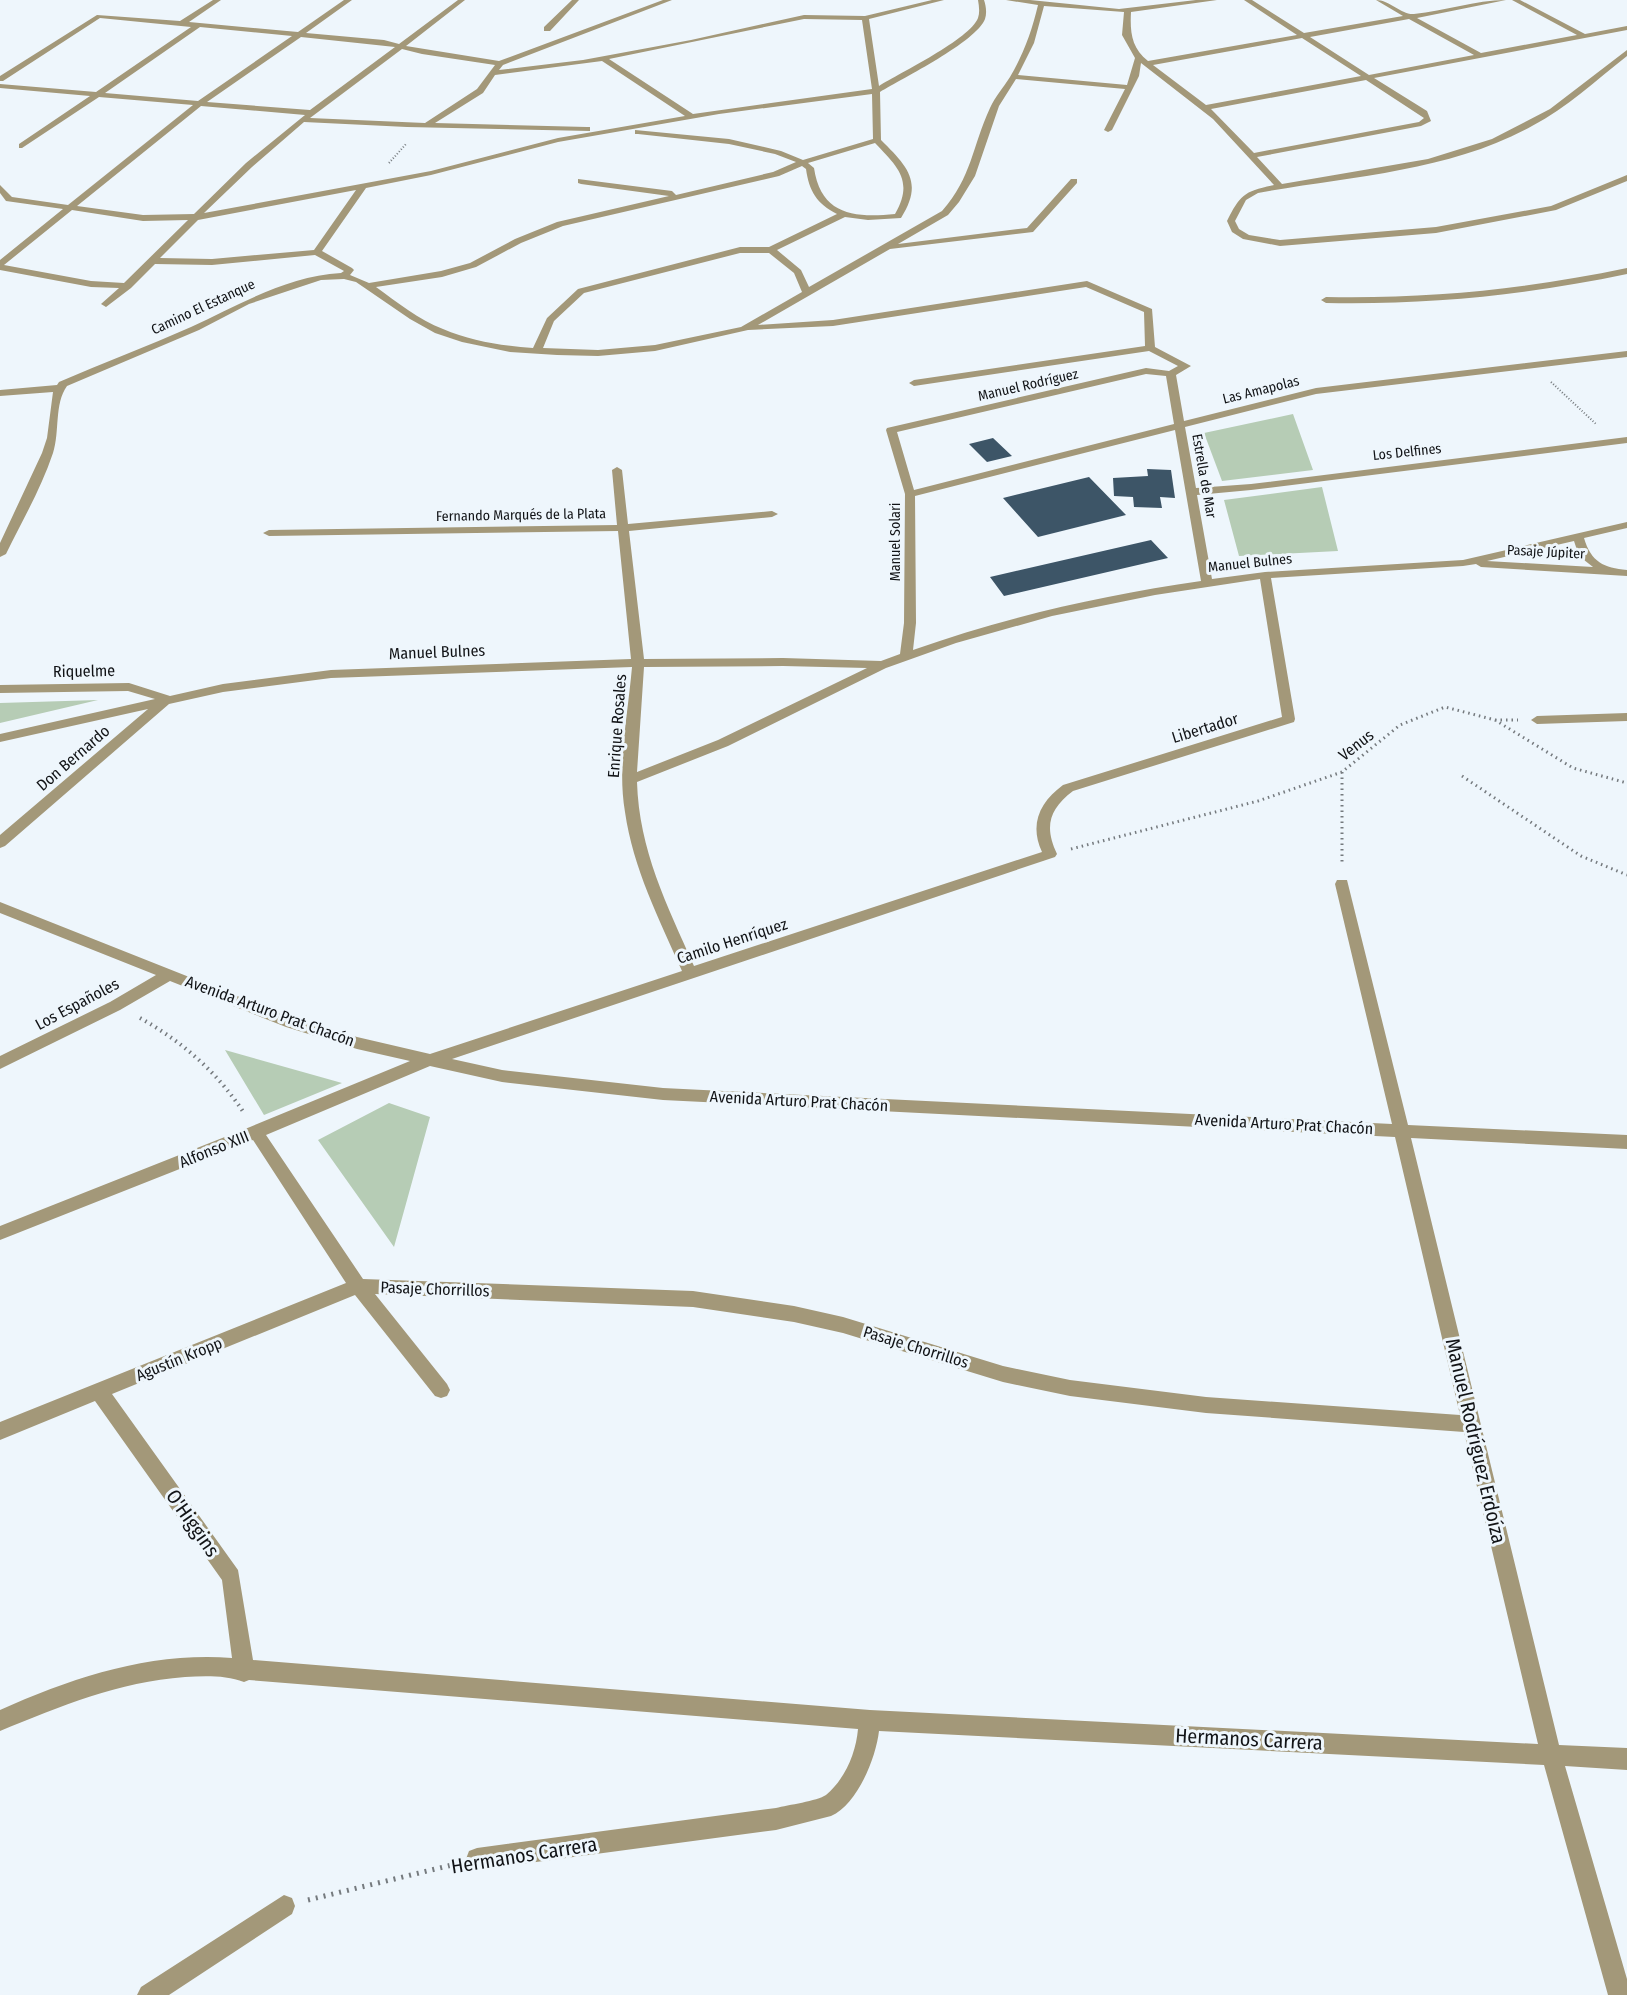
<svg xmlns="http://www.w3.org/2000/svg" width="1627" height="1995" font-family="'Fira Sans Condensed',sans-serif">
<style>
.green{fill:#b6ccb5}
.building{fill:#3d5567}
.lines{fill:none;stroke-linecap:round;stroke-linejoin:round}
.path-far3{stroke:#757a7e;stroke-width:2;stroke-dasharray:1 2;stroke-linecap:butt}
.path-far2{stroke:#757a7e;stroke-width:3;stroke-dasharray:1.5 4;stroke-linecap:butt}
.path-far1{stroke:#757a7e;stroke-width:4;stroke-dasharray:1.5 4.5;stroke-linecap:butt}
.path{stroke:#757a7e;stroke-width:5;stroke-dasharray:2 6;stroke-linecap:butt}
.minor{fill:#a39879;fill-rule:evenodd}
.labels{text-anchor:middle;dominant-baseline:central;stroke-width:6;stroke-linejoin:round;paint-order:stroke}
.far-street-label{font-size:14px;fill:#111316;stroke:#eef6fc}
.street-label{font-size:16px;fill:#111316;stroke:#eef6fc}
.near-street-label{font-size:20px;fill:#111316;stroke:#eef6fc}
</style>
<rect width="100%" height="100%" fill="#eef6fc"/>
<path class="green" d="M1293,414L1313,470L1222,481L1204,433Z
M1322,487L1338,551L1239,556L1224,500Z
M98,700L0,723V703Z
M225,1050L342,1083L264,1115Z
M389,1103L430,1117L394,1247L318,1140Z"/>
<path class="building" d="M993,438L1012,456L987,462L969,444Z
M1147,469L1171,470L1175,498L1160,497L1162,508L1134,507L1133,497L1114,496L1113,478L1148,476Z
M1089,477L1126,515L1038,537L1003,498Z
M1151,540L1168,558L1004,596L990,577Z"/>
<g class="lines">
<path class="path-far3" d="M389,163L406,144
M1551,382L1596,424"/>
<path class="path-far2" d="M1495,720H1518
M1342,772V865
M1462,776L1581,856L1627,875
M1071,849L1258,801L1342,772L1400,725L1445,707L1495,720L1573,768L1627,783"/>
<path class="path-far1" d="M140,1018C183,1042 217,1072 244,1113"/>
<path class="path" d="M308,1900L452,1865"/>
<path class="minor" d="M213,0H221L189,22L298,32L344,0H352L306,33L384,40L399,44L458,0H465L406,46L499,61L663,0H672L503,65L499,70L583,60L691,40L804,15L865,16L932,0H944L869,19L879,86C900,73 970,39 978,18C980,12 979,6 978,0H984C986,6 987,13 985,19C976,42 903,78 880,92L881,140C907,166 924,182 901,218L868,220L845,217L777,250L801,270L809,287L942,211C972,177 972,147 990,108C995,97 1003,88 1010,77C1023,55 1032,31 1038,5L1006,0H1030L1119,9L1196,0H1217L1131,12C1130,31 1131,48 1148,61L1297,35L1244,0H1252L1304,33L1403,16L1376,0C1390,0 1401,15 1414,14C1445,11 1475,0 1506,0L1417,18L1481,53L1577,35L1512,0H1520L1585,34L1627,26V30L1374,78L1427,111L1431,121L1421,126L1257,157L1282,184L1428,159L1492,139L1550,109L1627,50V56C1596,80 1567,108 1532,126C1449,172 1350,176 1258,193L1246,200L1235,221L1239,229L1249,235L1280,240L1436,227L1551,206L1627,175V181L1556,210L1436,233L1280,246L1243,239L1232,232L1227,221C1240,195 1244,191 1274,185L1213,119L1141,63L1139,76L1112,130L1108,132L1104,130L1125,89L1016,79L999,106L975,176L959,202L948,215L898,244L1027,228L1071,179H1077V183L1033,232L890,249L758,325L833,320L1087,281L1152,309L1155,347L1191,366L1176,375L1184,421L1316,388L1627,351V357L1316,394L1185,427L1196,488L1251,484L1627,437V443L1251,490L1197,495L1212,579L1265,572L1463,560L1627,522V528L1584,538C1591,562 1604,568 1627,570V576L1481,567L1476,564L1463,566L1271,578L1295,719L1294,722L1073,791C1049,809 1044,827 1057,854L1055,857L452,1059L502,1070L663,1088L1392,1124L1335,884L1337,880H1347L1408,1125L1627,1135V1149L1411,1138L1559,1745L1627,1748V1770L1565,1766L1627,1979V1995H1608L1544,1765L879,1731C876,1758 857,1805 831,1816L776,1830L477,1870L469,1867L466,1859L469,1851L477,1848L776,1808C788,1805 817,1801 826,1795C845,1779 856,1753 858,1729L249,1680L244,1682C226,1675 204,1676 185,1677C118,1682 61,1706 0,1731V1710C75,1677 149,1652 232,1658L222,1580L95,1401L0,1440V1422L346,1283L253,1140L0,1240V1226L250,1127L410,1061L357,1049L286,1027L170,981L120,1010L0,1069V1056L110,1002L156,975L0,913V902L295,1019L357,1037L430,1054L682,971C659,919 633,868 625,812C617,766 628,714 632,667L331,678L223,692L169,704L5,846L0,848V835L148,709L0,742V734L155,699L128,691L0,693V685L129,683L170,696L223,684L331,670L631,659L618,531L269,536L263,533L269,530L617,525L612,470L617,467L622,470L628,524L772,511L778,514L772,517L629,531L644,659L783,658L881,661L900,654L904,623L905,494L886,430L887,428L1146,368L1169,371L1178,366L1149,351L914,386L909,383L914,380L1145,346L1144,312L1086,287L833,326L748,330L655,351L598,356L557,355L510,352L462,342L435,333L410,319L356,282L344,279L321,280L249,304L199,330L67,386C54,404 60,432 53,453C41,489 22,521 6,554L0,557V543L42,453L47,438L53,392L0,396V390L57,385L59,382C103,363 148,346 191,327C239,305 287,276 341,273L344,271L315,255L212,265L155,264L131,288L106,307L101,304L119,288L91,287L0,270V260L63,209L6,201L0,193V185L12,197L68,205L193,105L99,97L22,148H19V144L90,96L0,88V84L96,92L191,27L100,18L3,81H0V76L97,15L180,21ZM1044,6L1124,12L1122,35L1135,58L1127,85L1018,75L1034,43ZM804,19L862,20L872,89L693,114L609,59ZM1409,19L1474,55L1369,75L1310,37ZM200,27L292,36L198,101L105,93ZM301,37L395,47L310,110L207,102ZM1302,38L1361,76L1206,105L1153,65ZM402,49L422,54L495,65L477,89L425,123L310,118ZM602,61L685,116L558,138L431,171L204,213L252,167L304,122L407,127L590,131V127H587L435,123L483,93L495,75ZM1366,80L1424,118L1419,122L1254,153L1211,109ZM872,94L873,139L803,160L781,151L729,139L635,130V134H638L729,144L775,154L796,162L773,172L676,195L672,191L578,179V183L581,184L669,196L557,222L515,239L470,263L441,271L369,283L350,275L354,270L352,268L322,251L366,188L431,175L558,142L719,114ZM201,106L305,115L246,163L194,214L143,215L77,206ZM875,143C898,167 914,181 895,214C854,218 821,215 814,168L808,163ZM802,166L806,169C809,191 817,204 837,214L769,247H740L578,289L547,318L533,348C503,346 471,341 443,329C419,320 397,302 376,287L442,277L476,267L521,243L563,226L779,176ZM356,190L314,250L212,259L160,258L198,220ZM72,210L143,221L188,220L124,283L91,281L4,265ZM740,253H769L794,273L802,292L741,327L655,345L598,350L543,348L554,321L584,293ZM1146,374L1166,376L1174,424L914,490L897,432ZM1175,430L1201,581C1103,595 1006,617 913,650L916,623L915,496ZM1574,541L1579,556L1593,567L1487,561ZM1260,579L1282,717L1063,785C1040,802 1029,824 1042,852L694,966C667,905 639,850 637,782L728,746L886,668L956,643L1052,616L1155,595ZM783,666L867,668L718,740L637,772L644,667ZM430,1066L502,1082L663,1100L1395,1137L1460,1415L1206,1397L1070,1380L1003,1366L843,1317L794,1306L693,1291L363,1279L266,1135ZM375,1294L693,1307L794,1322L843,1333L1003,1382L1070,1396L1206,1413L1464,1432L1538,1744L870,1710L253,1660L238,1570L112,1394L355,1295L435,1396L441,1398L447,1396L450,1390L447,1384Z
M572,0H579L550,31H544V27Z
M1627,268V274C1527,295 1428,305 1326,303L1321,300L1326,297C1428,299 1527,289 1627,268Z
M1627,713V721L1537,724L1531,720L1537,716Z
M284,1895L292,1898L295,1906L292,1914L169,1995H137L141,1987Z"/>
</g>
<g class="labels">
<g class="far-street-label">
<text transform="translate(203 307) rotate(-25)">Camino El Estanque</text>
<text transform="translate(1028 385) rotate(-13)">Manuel Rodríguez</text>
<text transform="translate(1261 390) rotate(-14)">Las Amapolas</text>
<text transform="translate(1407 452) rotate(-6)">Los Delfines</text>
<text transform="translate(1204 476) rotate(80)">Estrella de Mar</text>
<text transform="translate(521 515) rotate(-1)">Fernando Marqués de la Plata</text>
<text transform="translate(895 542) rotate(-90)">Manuel Solari</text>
<text transform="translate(1546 552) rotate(3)">Pasaje Júpiter</text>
<text transform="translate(1250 563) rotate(-6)">Manuel Bulnes</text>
</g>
<g class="street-label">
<text transform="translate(437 652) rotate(-2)">Manuel Bulnes</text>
<text transform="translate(84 671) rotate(-1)">Riquelme</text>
<text transform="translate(617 726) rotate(-86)">Enrique Rosales</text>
<text transform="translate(1205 728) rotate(-17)">Libertador</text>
<text transform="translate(1356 745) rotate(-38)">Venus</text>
<text transform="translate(73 758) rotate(-41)">Don Bernardo</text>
<text transform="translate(732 941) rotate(-18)">Camilo Henríquez</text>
<text transform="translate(77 1004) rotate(-28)">Los Españoles</text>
<text transform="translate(270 1011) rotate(20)">Avenida Arturo Prat Chacón</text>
<text transform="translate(799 1101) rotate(3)">Avenida Arturo Prat Chacón</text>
<text transform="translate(1284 1124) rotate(3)">Avenida Arturo Prat Chacón</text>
<text transform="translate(214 1149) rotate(-22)">Alfonso XIII</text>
<text transform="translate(435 1289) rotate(2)">Pasaje Chorrillos</text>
<text transform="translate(916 1347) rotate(17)">Pasaje Chorrillos</text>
<text transform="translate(179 1359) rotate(-22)">Agustín Kropp</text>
</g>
<g class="near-street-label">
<text transform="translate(1476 1441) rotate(77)">Manuel Rodríguez Erdoíza</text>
<text transform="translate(193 1523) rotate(55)">O'Higgins</text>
<text transform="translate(1249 1739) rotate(3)">Hermanos Carrera</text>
<text transform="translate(524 1855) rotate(-9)">Hermanos Carrera</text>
</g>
</g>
</svg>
